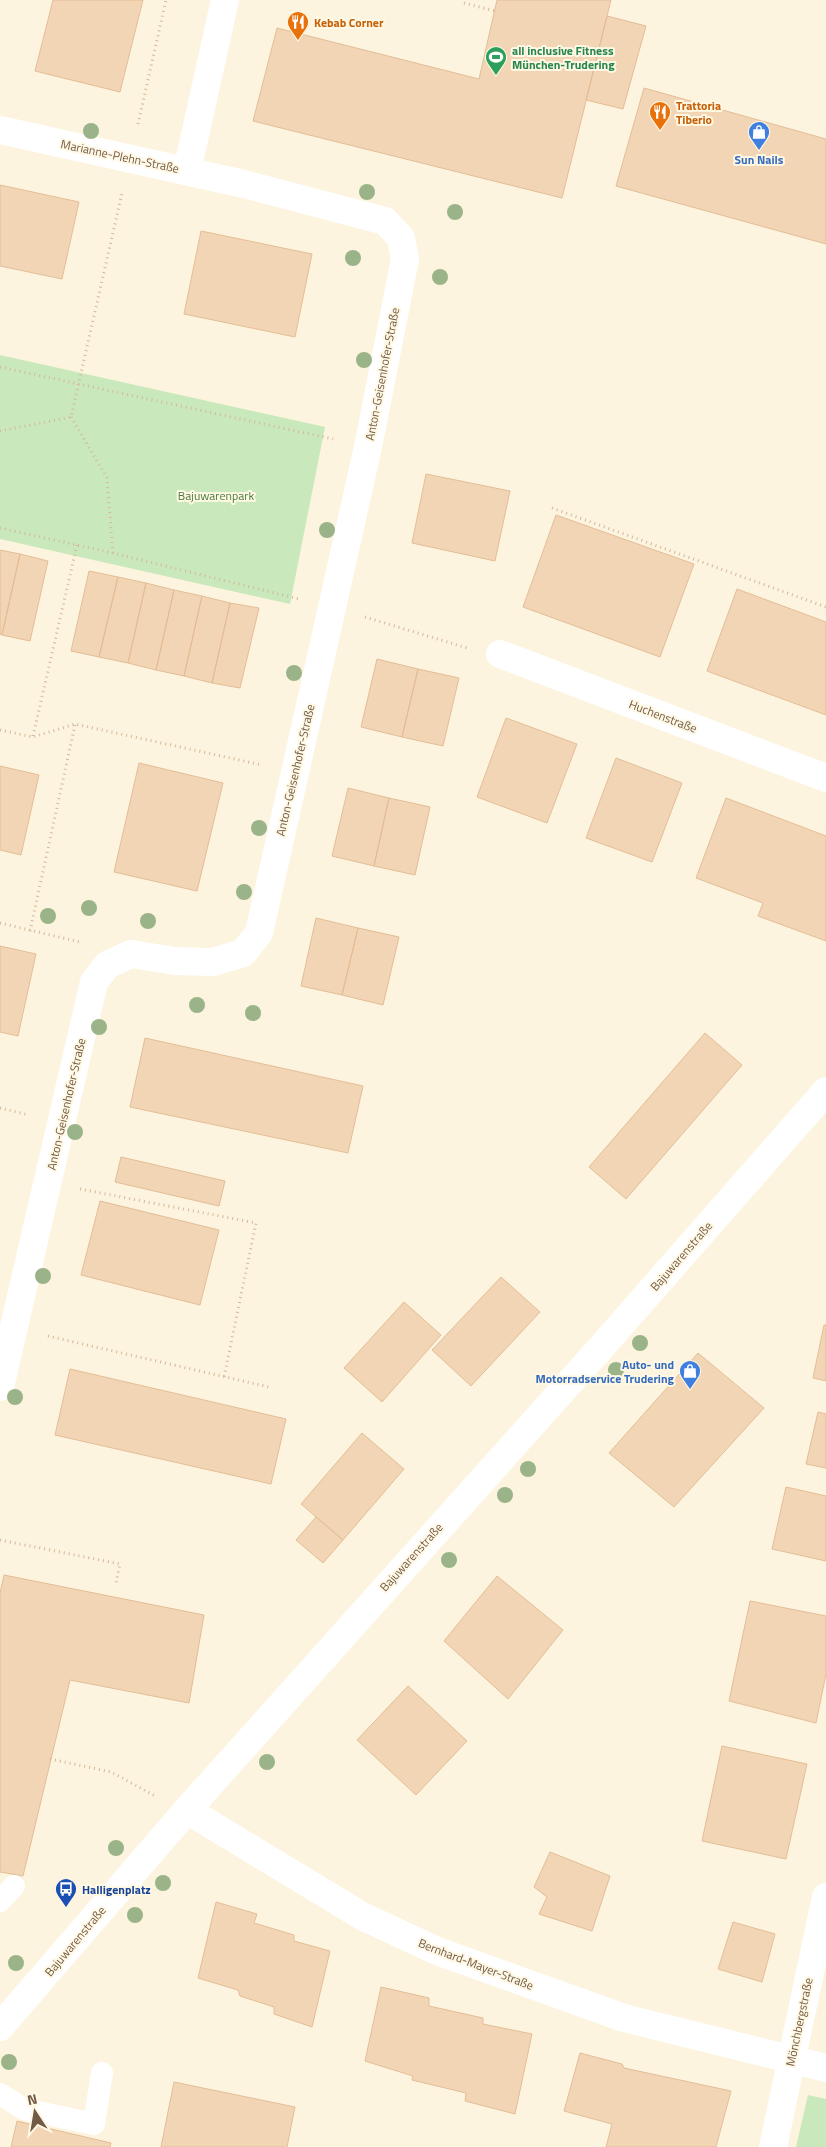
<svg xmlns="http://www.w3.org/2000/svg" width="826" height="2147" font-family="'Titillium Web',sans-serif">
<style>
.green{fill:#c9e9bd}
.building{fill:#f2d5b5;stroke:#e4bd96}
.lines{fill:none;stroke-linecap:round;stroke-linejoin:round}
.path{stroke:#d6b899;stroke-width:3;stroke-dasharray:1 4;stroke-linecap:butt}
.service{stroke:#fff;stroke-width:22}
.minor{stroke:#fff;stroke-width:28}
.secondary{stroke:#fff;stroke-width:28}
.tree{fill:#9bb388}
.labels{text-anchor:middle;dominant-baseline:central;stroke-width:4;stroke-linejoin:round;paint-order:stroke}
.food-label{font-size:12px;font-weight:bold;fill:#c56008;stroke:#fff8e4;text-anchor:start}
.leisure-label{font-size:12px;font-weight:bold;fill:#27864d;stroke:#fff8e4;text-anchor:start}
.street-label{font-size:12px;fill:#725b46;stroke:#fff8e4}
.shop-label{font-size:12px;font-weight:bold;fill:#366cbe;stroke:#fff8e4}
.park-label{font-size:12px;fill:#4b7d41;stroke:#fff8e4}
.transit-label{font-size:12px;font-weight:bold;fill:#164399;stroke:#fff8e4;text-anchor:start}
</style>
<rect width="100%" height="100%" fill="#fcf4de"/>
<path class="green" d="M0,355L325,427L290,604L0,539Z
M808,2095L826,2099V2147H796Z"/>
<path class="building" d="M53,0H143L120,92L35,71Z
M497,0H611L562,198L253,121L277,28L479,79Z
M607,16L646,26L623,109L586,100Z
M644,88L826,139V244L616,186Z
M0,185L79,202L62,279L0,266Z
M201,231L312,254L295,337L184,314Z
M426,474L510,491L495,561L412,543Z
M556,515L694,564L660,657L523,607Z
M0,550L20,554L2,635L0,634Z
M20,554L48,561L30,641L2,635Z
M89,571L118,577L99,657L71,651Z
M118,577L146,583L128,663L99,657Z
M146,583L174,590L156,670L128,663Z
M737,589L826,622V715L707,671Z
M174,590L202,596L184,676L156,670Z
M202,596L230,603L212,683L184,676Z
M230,603L259,608L240,688L212,683Z
M377,659L418,669L402,737L361,727Z
M418,669L459,678L443,746L402,737Z
M506,718L577,744L547,823L477,797Z
M616,758L682,783L652,862L586,838Z
M139,763L223,783L197,891L114,872Z
M0,766L39,775L21,855L0,850Z
M348,788L389,798L374,866L332,856Z
M389,798L430,807L415,875L374,866Z
M726,798L826,836V941L758,916L763,903L696,878Z
M316,918L358,928L342,995L301,986Z
M358,928L399,937L383,1005L342,995Z
M0,946L36,954L18,1036L0,1032Z
M705,1033L742,1065L626,1199L589,1167Z
M145,1038L363,1086L348,1153L130,1107Z
M121,1157L225,1181L219,1206L115,1182Z
M100,1201L219,1230L200,1305L81,1275Z
M501,1277L540,1312L471,1386L432,1350Z
M404,1302L441,1335L382,1402L344,1368Z
M824,1325H826V1381L813,1378Z
M698,1353L764,1408L674,1507L609,1453Z
M70,1369L286,1419L271,1484L55,1435Z
M818,1412L826,1414V1468L806,1464Z
M362,1433L404,1469L343,1540L301,1504Z
M786,1487L826,1496V1561L772,1549Z
M316,1517L343,1540L323,1563L296,1540Z
M4,1575L204,1615L189,1703L70,1680L23,1876L0,1872V1593Z
M497,1576L563,1630L508,1699L444,1641Z
M750,1601L826,1616V1674L816,1723L729,1701Z
M408,1686L467,1741L416,1795L357,1740Z
M722,1746L807,1764L786,1859L702,1841Z
M550,1852L610,1876L592,1931L539,1914L547,1897L534,1887Z
M216,1902L257,1914L254,1923L294,1935V1941L330,1951L312,2027L274,2014V2007L240,1996L238,1990L198,1978Z
M733,1922L775,1934L762,1982L718,1969Z
M381,1987L429,1998V2006L483,2018V2024L532,2034L515,2114L465,2101L466,2093L412,2080L413,2076L365,2061Z
M580,2053L622,2064L624,2068L731,2091L716,2147H606L612,2124L564,2111Z
M174,2082L295,2107L287,2147H161Z
M17,2121L111,2143L110,2147H11Z"/>
<g class="lines">
<path class="path" d="M464,3L495,11
M138,124L166,0
M0,367L333,439
M71,417L107,478L113,553
M0,431L71,417L122,193
M552,508L826,607
M0,528L113,553L299,599
M365,617L467,648
M0,730L33,737L75,724L262,765
M33,736L77,545
M0,923L80,942
M30,931L75,725
M0,1108L29,1115
M80,1189L256,1223L224,1377
M48,1336L269,1387
M0,1540L120,1564L116,1583
M50,1759L111,1772L155,1796"/>
<path class="service" d="M0,1901L14,1886
M0,2094L24,2109L94,2124L102,2073"/>
<path class="minor" d="M0,130L244,184L385,221L401,238L405,259L368,447L259,933L243,953L213,962L175,961L131,954L107,965L94,982L0,1387
M187,171L225,0
M500,654L826,778
M187,1810L362,1916L437,1951L624,2018L826,2068
M773,2147L826,1897"/>
<path class="secondary" d="M0,2027L187,1810L605,1343L826,1091"/>
</g>
<g class="tree">
<circle cx="91" cy="131" r="8"/>
<circle cx="367" cy="192" r="8"/>
<circle cx="455" cy="212" r="8"/>
<circle cx="353" cy="258" r="8"/>
<circle cx="440" cy="277" r="8"/>
<circle cx="364" cy="360" r="8"/>
<circle cx="327" cy="530" r="8"/>
<circle cx="294" cy="673" r="8"/>
<circle cx="259" cy="828" r="8"/>
<circle cx="244" cy="892" r="8"/>
<circle cx="89" cy="908" r="8"/>
<circle cx="48" cy="916" r="8"/>
<circle cx="148" cy="921" r="8"/>
<circle cx="197" cy="1005" r="8"/>
<circle cx="253" cy="1013" r="8"/>
<circle cx="99" cy="1027" r="8"/>
<circle cx="75" cy="1132" r="8"/>
<circle cx="43" cy="1276" r="8"/>
<circle cx="640" cy="1343" r="8"/>
<circle cx="616" cy="1370" r="8"/>
<circle cx="15" cy="1397" r="8"/>
<circle cx="528" cy="1469" r="8"/>
<circle cx="505" cy="1495" r="8"/>
<circle cx="449" cy="1560" r="8"/>
<circle cx="267" cy="1762" r="8"/>
<circle cx="116" cy="1848" r="8"/>
<circle cx="163" cy="1883" r="8"/>
<circle cx="135" cy="1915" r="8"/>
<circle cx="16" cy="1963" r="8"/>
<circle cx="9" cy="2062" r="8"/>
</g>
<defs>
<g id="restaurant-pin" transform="scale(1.125)"><path d="M0 17L-7.5 6A9.5 9.5 0 1 1 7.5 6Z" fill="#e8710a" stroke="#fff8e4"/><path d="M-5-6h1v4h1v-4h1v4h1v-4h1v5L-1.5 .5V6h-2V.5L-5-1ZM5-6V6H3V1.5H1.5Q1.5-4 5-6Z" fill="#fff"/></g>
<g id="stadium-pin" transform="scale(1.125)"><path d="M0 17L-7.5 6A9.5 9.5 0 1 1 7.5 6Z" fill="#2e9e5b" stroke="#fff8e4"/><path d="M0-5a6.5 5 0 1 0 0 10a6.5 5 0 1 0 0-10ZM-3.5-1.8h7v3.6h-7Z" fill="#fff"/></g>
<g id="shop-pin" transform="scale(1.125)"><path d="M0 17L-7.5 6A9.5 9.5 0 1 1 7.5 6Z" fill="#3f7fe0" stroke="#fff8e4"/><path d="M-5-2.5h2.3a2.7 3.5 0 0 1 5.4 0H5L5.5 6h-11ZM-1.5-2.5h3a1.5 2.3 0 0 0-3 0Z" fill="#fff"/></g>
<g id="bus-pin" transform="scale(1.125)"><path d="M0 17L-7.5 6A9.5 9.5 0 1 1 7.5 6Z" fill="#1a4fb4" stroke="#fff8e4"/><path d="M-5-6H5V4H4V6H2V4H-2V6H-4V4H-5ZM-3.5-4V0h7V-4ZM-3.5 1.2v1.5H-2V1.2ZM2 1.2v1.5H3.5V1.2Z" fill="#fff"/></g>
</defs>
<g fill-rule="evenodd">
<use href="#restaurant-pin" x="298" y="22"/>
<use href="#stadium-pin" x="496" y="57"/>
<use href="#restaurant-pin" x="660" y="112"/>
<use href="#shop-pin" x="759" y="132"/>
<use href="#shop-pin" x="690" y="1371"/>
<use href="#bus-pin" x="66" y="1889"/>
</g>
<g class="labels">
<g class="food-label">
<text x="314" y="22">Kebab Corner</text>
<text x="676" y="105">Trattoria<tspan x="676" dy="14">Tiberio</tspan></text>
</g>
<g class="leisure-label">
<text x="512" y="50">all inclusive Fitness<tspan x="512" dy="14">München-Trudering</tspan></text>
</g>
<g class="street-label">
<text transform="translate(120 156) rotate(12)">Marianne-Plehn-Straße</text>
<text transform="translate(382 374) rotate(-79)">Anton-Geisenhofer-Straße</text>
<text transform="translate(663 716) rotate(21)">Huchenstraße</text>
<text transform="translate(295 770) rotate(-77)">Anton-Geisenhofer-Straße</text>
<text transform="translate(66 1104) rotate(-77)">Anton-Geisenhofer-Straße</text>
<text transform="translate(681 1256) rotate(-49)">Bajuwarenstraße</text>
<text transform="translate(411 1557) rotate(-48)">Bajuwarenstraße</text>
<text transform="translate(75 1941) rotate(-50)">Bajuwarenstraße</text>
<text transform="translate(476 1964) rotate(21)">Bernhard-Mayer-Straße</text>
<text transform="translate(799 2022) rotate(-78)">Mönchbergstraße</text>
</g>
<g class="shop-label">
<text x="759" y="159">Sun Nails</text>
<text x="674" y="1364" text-anchor="end">Auto- und<tspan x="674" dy="14">Motorradservice Trudering</tspan></text>
</g>
<g class="park-label">
<text x="216" y="495">Bajuwarenpark</text>
</g>
<g class="transit-label">
<text x="82" y="1889">Halligenplatz</text>
</g>
</g>
<g transform="translate(35 2112) rotate(348)" stroke="#fff8e4" stroke-width="4" paint-order="stroke">
<path d="M0-4L9 19L0 12L-9 19Z" fill="#725b46"/>
<text y="-8" font-size="14" font-weight="bold" text-anchor="middle" fill="#725b46">N</text>
</g>
</svg>
